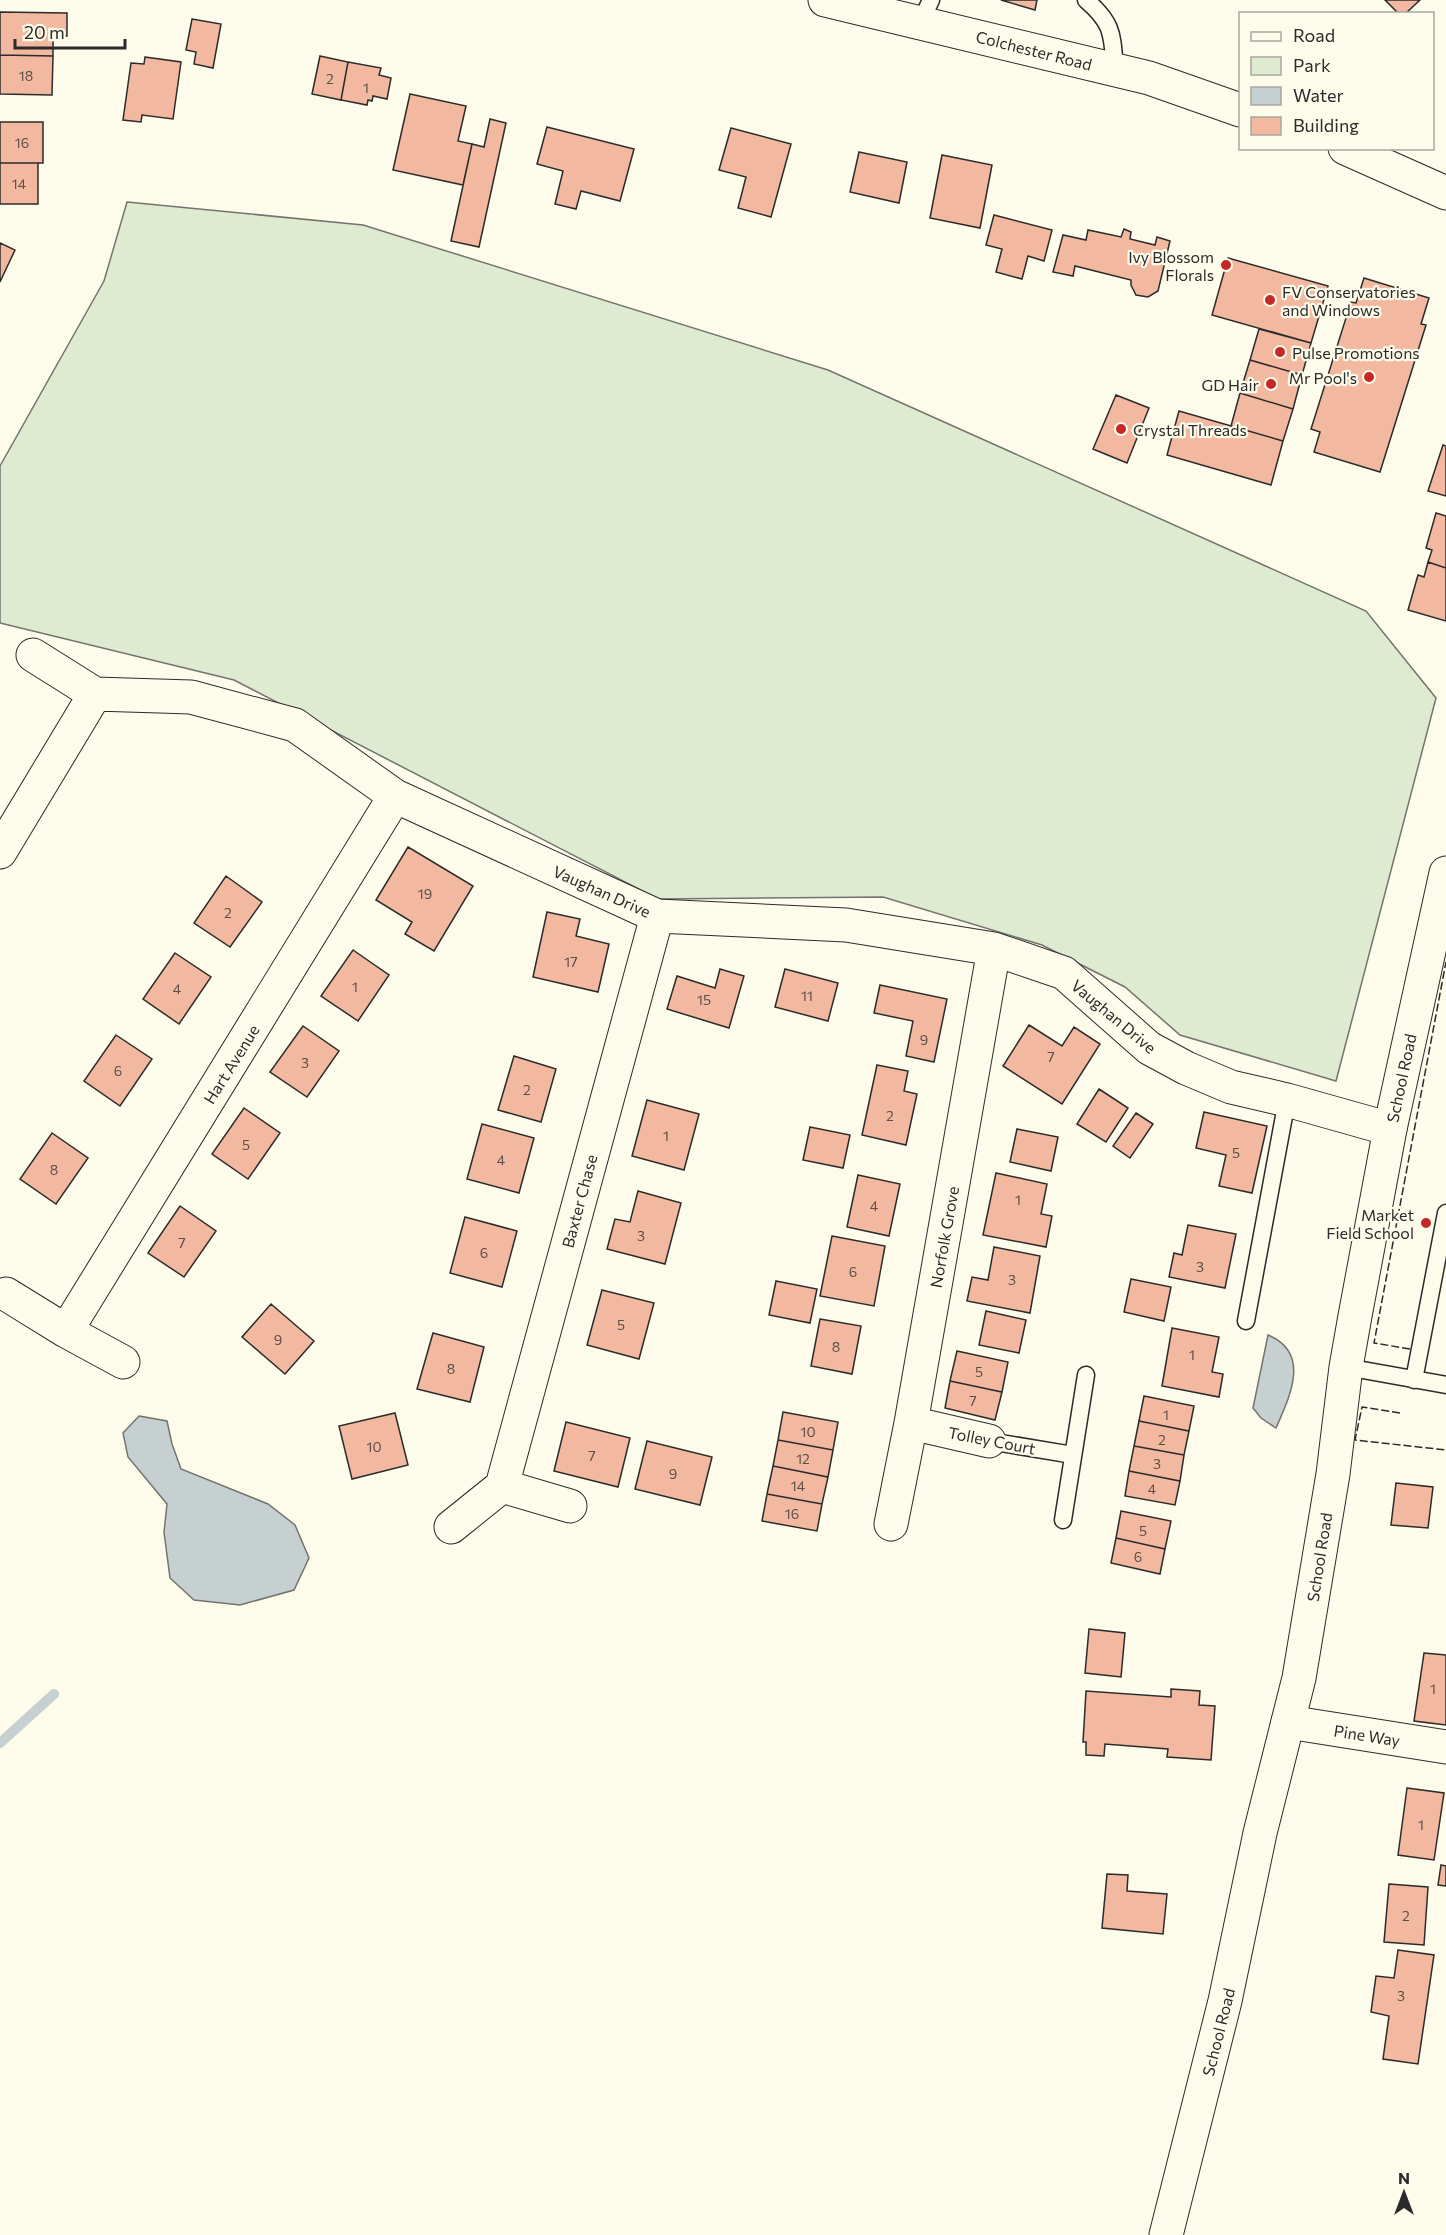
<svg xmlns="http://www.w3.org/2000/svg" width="1446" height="2235" font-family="Commissioner,sans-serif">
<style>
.green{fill:#deebd1;stroke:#74746e;stroke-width:1.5}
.water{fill:#c7d0d0;stroke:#74746e;stroke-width:1.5}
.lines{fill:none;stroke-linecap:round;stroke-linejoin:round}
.stream{stroke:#c7d0d0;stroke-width:10}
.building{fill:#f2b8a0;stroke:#2b2b2b;stroke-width:1.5}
.service-casing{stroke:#2b2b2b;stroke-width:19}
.minor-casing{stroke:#2b2b2b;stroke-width:35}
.tertiary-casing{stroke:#2b2b2b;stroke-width:35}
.primary-casing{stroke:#2b2b2b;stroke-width:35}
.service{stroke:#fdfbea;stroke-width:16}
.minor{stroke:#fdfbea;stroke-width:33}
.tertiary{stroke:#fdfbea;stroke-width:33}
.primary{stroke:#fdfbea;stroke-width:33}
.fence{stroke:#2b2b2b;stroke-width:1.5;stroke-dasharray:8 3;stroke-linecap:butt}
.poi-dot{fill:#c62828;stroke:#fdfbea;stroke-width:2}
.labels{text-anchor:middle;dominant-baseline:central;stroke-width:4.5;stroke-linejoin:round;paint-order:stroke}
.number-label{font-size:14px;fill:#5d4e48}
.street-label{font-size:16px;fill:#2b2b2b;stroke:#fdfbea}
.poi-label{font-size:16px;fill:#2b2b2b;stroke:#fdfbea;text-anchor:end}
</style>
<rect width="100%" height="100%" fill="#fdfbea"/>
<path class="green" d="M127,202L363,225L828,370L1366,611L1436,698L1336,1081L1180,1035L1125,987L1042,945L883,897L658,899L234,680L0,623V466L104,281Z"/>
<path class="water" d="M1268,1335C1312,1353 1289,1398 1276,1428L1261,1418L1253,1408Z
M139,1416L167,1421L172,1444L181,1469L268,1504L295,1525L309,1558L294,1590L240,1605L194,1600L170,1578L164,1532L167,1504L128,1457L123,1433Z"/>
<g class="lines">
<path class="stream" d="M0,1743L54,1694"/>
</g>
<path class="building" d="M1001,0H1037L1035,10Z
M1385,0H1420L1405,14H1399Z
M0,12L67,13V36H53V56L0,55Z
M192,19L221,24L213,68L194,64L196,52L186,50Z
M0,55L53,56L52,95L0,94Z
M320,56L348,62L341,100L312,94Z
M145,57L181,62L173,119L142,115L141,122L123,120L131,63L144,64Z
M348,62L381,68L379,75L391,78L387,99L373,96L372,101L368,100L367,105L341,100Z
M410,94L466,106L458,141L472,144L463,185L393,170Z
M490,119L506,123L479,247L451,241L472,144L484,147Z
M0,122H43V163H0Z
M547,127L634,149L620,201L581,191L576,209L555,204L563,171L537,164Z
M731,128L791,144L771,217L738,208L746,177L719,170Z
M859,152L907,162L899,203L850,192Z
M942,155L992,165L980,228L930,218Z
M0,163H38V204H0Z
M994,215L1052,230L1044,261L1028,256L1022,279L996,272L1002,249L986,245Z
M1124,229L1131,232L1130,239L1155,245L1157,237L1170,241L1158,291L1148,297L1136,295L1131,285V280L1075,266L1073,276L1053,272L1063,235L1086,240L1088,230L1121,237Z
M0,243L15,250L0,282Z
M1228,258L1328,286L1311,343L1212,315Z
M1364,278L1429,298L1421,324L1426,325L1380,472L1314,452L1320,432L1311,429L1351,302L1356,303Z
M1259,329L1311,343L1302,375L1250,360Z
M1250,360L1302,375L1293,409L1240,393Z
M1240,393L1293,409L1283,441L1231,426Z
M1116,395L1149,408L1127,463L1093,449Z
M1179,411L1283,441L1271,485L1167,455Z
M1443,445L1446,446V496L1428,491Z
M1436,513L1446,516V568L1428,562L1432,550L1426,548Z
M1428,562L1446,568V621L1408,610L1418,575L1424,577Z
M408,847L473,886L434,951L405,934L412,922L376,900Z
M226,876L262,902L230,947L194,923Z
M547,912L580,919L576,936L609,944L598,992L533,977Z
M353,950L389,975L358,1021L321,996Z
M175,953L211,977L179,1024L143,999Z
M720,969L744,976L729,1028L667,1009L677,976L715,988Z
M785,969L838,983L828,1021L775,1007Z
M880,985L947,999L934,1062L906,1056L913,1021L874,1013Z
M1029,1025L1062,1046L1074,1027L1100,1044L1062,1104L1003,1066Z
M303,1026L339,1051L307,1097L270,1072Z
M116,1035L152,1059L120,1106L84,1081Z
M514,1056L556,1069L541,1122L498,1110Z
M877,1065L908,1071L904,1091L917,1094L906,1145L862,1135Z
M1099,1089L1128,1108L1106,1142L1077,1124Z
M647,1100L699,1114L684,1170L632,1156Z
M244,1108L280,1133L248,1179L212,1154Z
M1204,1112L1267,1126L1252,1193L1219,1186L1226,1155L1196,1148Z
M1136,1113L1153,1124L1130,1158L1113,1146Z
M482,1124L534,1138L519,1193L467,1179Z
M810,1127L850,1135L843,1168L803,1160Z
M1017,1129L1058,1137L1051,1171L1010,1162Z
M52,1133L88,1158L56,1204L20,1179Z
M996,1173L1047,1184L1041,1214L1052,1216L1046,1247L983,1235Z
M858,1175L900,1184L889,1236L847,1227Z
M638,1191L681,1203L665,1264L607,1249L615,1219L630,1222Z
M180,1206L216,1231L184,1277L148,1253Z
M465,1217L517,1231L502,1287L450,1273Z
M1188,1225L1236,1234L1225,1288L1169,1277L1174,1253L1182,1255Z
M832,1236L885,1246L874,1306L820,1296Z
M994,1247L1040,1256L1030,1313L967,1301L972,1277L988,1280Z
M1131,1279L1171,1287L1164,1321L1124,1312Z
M776,1281L817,1289L810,1323L769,1315Z
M602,1290L654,1303L639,1359L587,1345Z
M271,1304L314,1341L285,1374L242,1337Z
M986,1311L1026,1320L1019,1353L979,1345Z
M820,1319L861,1326L852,1374L811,1366Z
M1172,1328L1219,1337L1212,1372L1223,1374L1219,1397L1162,1386Z
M433,1333L484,1347L470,1402L417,1389Z
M957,1351L1008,1362L1002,1392L950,1381Z
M950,1381L1002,1392L995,1420L945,1408Z
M1144,1396L1194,1406L1189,1431L1139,1421Z
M783,1412L838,1422L833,1450L778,1440Z
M395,1413L408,1465L352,1479L339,1426Z
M1139,1421L1189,1431L1184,1455L1134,1446Z
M566,1422L630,1438L618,1487L554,1471Z
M778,1440L833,1450L828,1477L773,1466Z
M647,1441L712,1457L700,1505L635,1489Z
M1134,1446L1184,1455L1180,1481L1129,1471Z
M773,1466L828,1477L822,1504L767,1494Z
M1129,1471L1180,1481L1175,1505L1125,1496Z
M1396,1483L1433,1487L1428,1528L1391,1525Z
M767,1494L822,1504L817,1531L762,1521Z
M1121,1511L1171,1521L1165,1549L1116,1538Z
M1116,1538L1165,1549L1160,1574L1111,1563Z
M1089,1629L1125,1633L1121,1677L1085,1673Z
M1424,1653L1446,1655V1725L1414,1721Z
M1171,1689L1200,1691L1199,1705L1215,1706L1211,1760L1167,1757L1168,1749L1105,1744L1104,1756L1086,1755V1742H1083L1086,1691L1171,1697Z
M1407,1788L1444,1793L1434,1860L1398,1855Z
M1441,1865L1446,1866V1886L1438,1885Z
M1107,1874L1128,1875L1127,1891L1167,1894L1163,1934L1102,1928Z
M1389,1884L1428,1887L1424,1945L1384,1942Z
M1398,1950L1434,1955L1418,2064L1383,2059L1389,2016L1371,2012L1376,1976L1394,1978Z"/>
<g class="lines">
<g class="service-casing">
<path id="service" d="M1086,0C1114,24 1112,35 1115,70
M920,23L931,0
M1246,1321L1287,1100
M1346,1367L1446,1385
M1414,1380L1446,1213
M989,1441L1073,1455
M1063,1520L1086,1375"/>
</g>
<g class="minor-casing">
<path id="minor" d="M33,655L95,694L191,697L295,725L395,796L657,916L846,925L994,949L1064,973L1149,1048L1186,1068L1231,1087L1287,1100L1390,1129
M0,852L95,694
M6,1294L66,1331L123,1362
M66,1331L395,796
M911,1423L989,1441
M502,1486L570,1506
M891,1524L911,1423L994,949
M451,1527L502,1486L657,916
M1288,1722L1446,1747"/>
</g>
<g class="tertiary-casing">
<path id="tertiary" d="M1166,2235L1225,2001L1260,1833L1299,1678L1333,1474L1346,1367L1355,1316L1390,1129L1446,873"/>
</g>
<g class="primary-casing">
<path id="primary" d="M825,0L1149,78L1240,110
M1345,148L1446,193"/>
</g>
<use href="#service" class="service"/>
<use href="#minor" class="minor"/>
<use href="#tertiary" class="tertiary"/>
<use href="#primary" class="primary"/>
<path class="fence" d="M1410,1349L1374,1343L1446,962
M1400,1413L1362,1407L1355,1440L1446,1450"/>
</g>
<g class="poi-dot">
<circle cx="1226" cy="265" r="6"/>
<circle cx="1270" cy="300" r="6"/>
<circle cx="1280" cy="352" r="6"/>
<circle cx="1369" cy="377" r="6"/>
<circle cx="1271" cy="384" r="6"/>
<circle cx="1121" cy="429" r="6"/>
<circle cx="1426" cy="1223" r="6"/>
</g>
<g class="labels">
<g class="number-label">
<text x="26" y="75">18</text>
<text x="330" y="78">2</text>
<text x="366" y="87">1</text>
<text x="22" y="142">16</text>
<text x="19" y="183">14</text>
<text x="425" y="893">19</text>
<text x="228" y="912">2</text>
<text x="571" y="961">17</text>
<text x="355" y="986">1</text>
<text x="177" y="988">4</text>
<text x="807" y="995">11</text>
<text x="704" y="999">15</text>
<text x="924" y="1039">9</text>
<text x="1051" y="1056">7</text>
<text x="305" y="1062">3</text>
<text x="118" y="1070">6</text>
<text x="527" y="1089">2</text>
<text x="890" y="1115">2</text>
<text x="666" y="1135">1</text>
<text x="246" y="1144">5</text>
<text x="1236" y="1152">5</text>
<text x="501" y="1159">4</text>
<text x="54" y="1169">8</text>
<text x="1018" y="1199">1</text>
<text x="874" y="1205">4</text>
<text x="641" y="1235">3</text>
<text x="182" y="1242">7</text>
<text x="484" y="1252">6</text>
<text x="1200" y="1266">3</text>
<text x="853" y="1271">6</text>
<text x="1012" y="1279">3</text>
<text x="621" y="1324">5</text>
<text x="278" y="1339">9</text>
<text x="836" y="1346">8</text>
<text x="1192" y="1354">1</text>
<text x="451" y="1368">8</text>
<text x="979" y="1371">5</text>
<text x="973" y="1400">7</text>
<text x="1166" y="1414">1</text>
<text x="808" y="1431">10</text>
<text x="1162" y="1439">2</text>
<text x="374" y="1446">10</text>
<text x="592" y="1455">7</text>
<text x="803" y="1458">12</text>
<text x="1157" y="1463">3</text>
<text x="673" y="1473">9</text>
<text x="798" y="1485">14</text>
<text x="1152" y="1488">4</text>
<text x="792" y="1513">16</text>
<text x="1143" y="1530">5</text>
<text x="1138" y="1556">6</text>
<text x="1433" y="1688">1</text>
<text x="1421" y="1824">1</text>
<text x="1406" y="1915">2</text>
<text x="1401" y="1995">3</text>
</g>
<g class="street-label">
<text transform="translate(1034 50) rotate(14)">Colchester Road</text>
<text transform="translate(602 891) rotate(24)">Vaughan Drive</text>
<text transform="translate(1114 1016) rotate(40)">Vaughan Drive</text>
<text transform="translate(231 1064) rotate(-58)">Hart Avenue</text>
<text transform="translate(1401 1078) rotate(-78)">School Road</text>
<text transform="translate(579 1201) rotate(-75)">Baxter Chase</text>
<text transform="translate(944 1237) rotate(-80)">Norfolk Grove</text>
<text transform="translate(992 1440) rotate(11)">Tolley Court</text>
<text transform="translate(1319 1557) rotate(-81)">School Road</text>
<text transform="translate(1367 1735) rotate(9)">Pine Way</text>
<text transform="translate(1218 2032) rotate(-76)">School Road</text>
</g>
<g class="poi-label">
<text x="1214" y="256">Ivy Blossom<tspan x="1214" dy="18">Florals</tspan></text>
<text x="1282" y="291" text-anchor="start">FV Conservatories<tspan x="1282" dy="18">and Windows</tspan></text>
<text x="1292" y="352" text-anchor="start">Pulse Promotions</text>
<text x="1357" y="377">Mr Pool's</text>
<text x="1259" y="384">GD Hair</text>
<text x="1133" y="429" text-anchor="start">Crystal Threads</text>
<text x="1414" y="1214">Market<tspan x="1414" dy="18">Field School</tspan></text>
</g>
</g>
<rect x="1239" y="12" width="195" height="138" fill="#fdfbea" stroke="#a9a89e" stroke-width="1.5"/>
<rect x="1251" y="32" width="30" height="9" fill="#fdfbea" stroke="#a9a89e" stroke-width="1.5"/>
<text x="1293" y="42" font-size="18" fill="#2b2b2b">Road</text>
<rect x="1251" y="57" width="30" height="18" fill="#deebd1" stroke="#a9a89e" stroke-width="1.5"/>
<text x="1293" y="72" font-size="18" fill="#2b2b2b">Park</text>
<rect x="1251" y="87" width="30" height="18" fill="#c7d0d0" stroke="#a9a89e" stroke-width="1.5"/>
<text x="1293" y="102" font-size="18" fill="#2b2b2b">Water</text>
<rect x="1251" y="117" width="30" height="18" fill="#f2b8a0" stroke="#a9a89e" stroke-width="1.5"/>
<text x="1293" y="132" font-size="18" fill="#2b2b2b">Building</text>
<g transform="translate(1404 2193)" stroke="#fdfbea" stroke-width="4.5" paint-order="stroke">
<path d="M0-4.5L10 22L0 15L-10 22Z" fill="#2b2b2b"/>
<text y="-9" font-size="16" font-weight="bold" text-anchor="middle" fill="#2b2b2b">N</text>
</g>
<path d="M15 39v9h110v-9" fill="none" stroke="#2b2b2b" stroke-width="3"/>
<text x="24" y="39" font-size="18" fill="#2b2b2b" stroke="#fdfbea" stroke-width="4.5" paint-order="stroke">20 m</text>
</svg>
